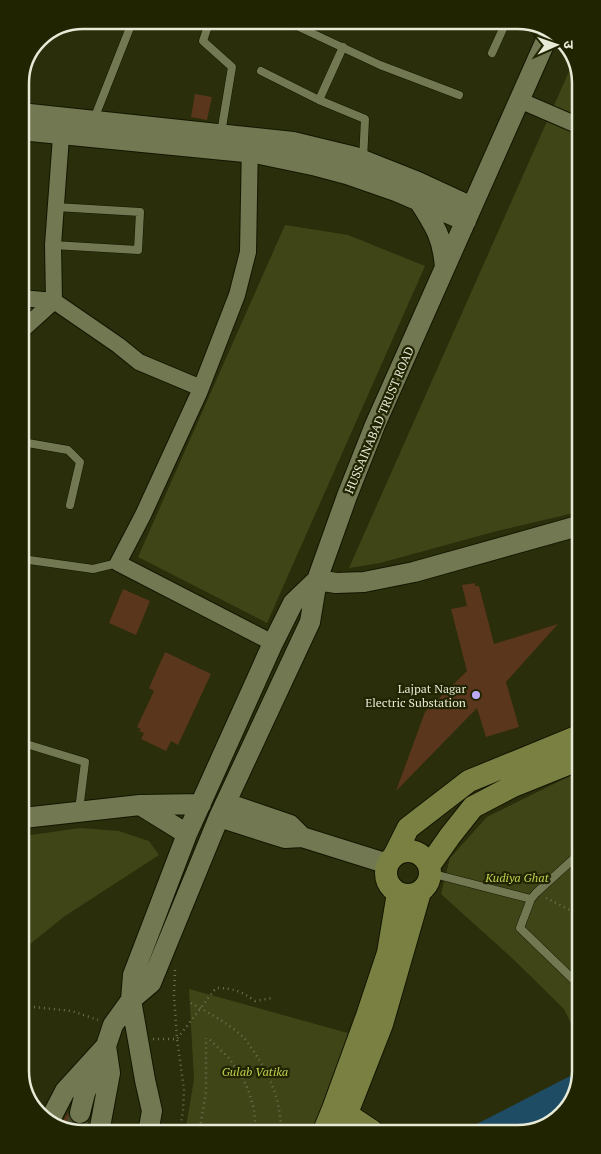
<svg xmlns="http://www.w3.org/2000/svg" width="601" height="1154" font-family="'PT Serif','Noto Sans Devanagari',serif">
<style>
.green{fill:#404518}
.water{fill:#1f4c65}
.building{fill:#59361c}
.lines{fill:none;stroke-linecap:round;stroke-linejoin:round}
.tertiary-tunnel{stroke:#464a29;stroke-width:20;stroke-dasharray:20 10;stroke-linecap:butt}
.service-casing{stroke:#131600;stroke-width:9}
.minor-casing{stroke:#131600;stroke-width:18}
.tertiary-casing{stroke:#131600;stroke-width:22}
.secondary-casing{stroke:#131600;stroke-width:24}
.path{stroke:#6d7152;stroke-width:2.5;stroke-dasharray:1 4;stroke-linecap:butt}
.service{stroke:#727852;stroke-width:8}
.minor{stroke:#727852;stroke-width:16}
.tertiary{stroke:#727852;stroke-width:20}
.secondary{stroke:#798042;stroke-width:22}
.poi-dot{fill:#bca9f5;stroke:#212401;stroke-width:2}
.labels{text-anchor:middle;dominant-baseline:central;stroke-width:4.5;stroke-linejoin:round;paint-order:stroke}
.street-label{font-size:12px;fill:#e6ead6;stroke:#212401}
.poi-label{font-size:12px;fill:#e6ead6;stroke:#212401;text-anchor:end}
.park-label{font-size:12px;font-style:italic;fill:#c3d150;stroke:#212401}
.rim{fill:none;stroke:#e6ead6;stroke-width:2.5}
</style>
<rect width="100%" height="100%" fill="#2a2e0a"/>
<path class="green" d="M575,58L578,512L497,531L380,563L349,568Z
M285,225L348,235L425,266L267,623L138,557Z
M580,771L581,1044L564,1009L513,959L441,894L450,858L487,817Z
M80,828L119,831L149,841L159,855L65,916L24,949V836Z
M189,989L355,1035L314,1132L185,1133L194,1079Z"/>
<path class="water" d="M574,1074H580L570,1106L542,1129L465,1130Z"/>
<path class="building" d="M195,94L212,97L207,120L191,117Z
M475,583V586H479L494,644L558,624L506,682L519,727L486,737L477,708L396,791L425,712L467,671L451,609L467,606L462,585Z
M123,589L150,601L136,635L109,623Z
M165,652L211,674L178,745L171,741L166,751L141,739L144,733L139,731L141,729L137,727L154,691L149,688Z
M68,1112L69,1117L71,1121L79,1125L77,1133L58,1126L63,1121Z"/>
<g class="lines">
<path class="tertiary-tunnel" d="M74,1132L80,1113"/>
<g class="service-casing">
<path id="service" d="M210,20L203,41L232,67L221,133
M284,20L380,65L459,95
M492,53L507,20
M261,71L319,100L365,119L363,160
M319,100L343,47
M94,119L133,20
M53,245L138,250L140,212L56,207
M22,442L68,450L80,462L70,505
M22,559L93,569L118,563
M23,743L85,762L79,810
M430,873L531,899L536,893L580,853
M531,899L520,928L581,987"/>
</g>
<g class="minor-casing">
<path id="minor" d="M519,100L577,125
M250,142L248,252L237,295L199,393L143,515L118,563L273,643
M21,298L54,301L118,345L139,362L201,388
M21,331L54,301L53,245L62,123"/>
</g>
<g class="tertiary-casing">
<path id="tertiary" d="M20,113L293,142L355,157L418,182L472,207
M20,130L255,153L317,166L347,174L396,191L466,221
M419,201C435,226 443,238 445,268
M317,580L336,583L364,582L414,572L578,526
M226,803L290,825L302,837
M140,805L187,834
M219,817L285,838L302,837L388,864
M23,818L140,805L201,804
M80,1113L85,1093L99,1061
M52,1116L65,1091L106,1046L113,1025L131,1000L151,983L219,817L310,622L317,580
M100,1127L110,1073L106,1046
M148,1133L152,1111L145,1080L131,1000L133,975L187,834L273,643L293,603L317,580L347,496L375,425L550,31"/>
</g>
<g class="secondary-casing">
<path id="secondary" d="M386 873a22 22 0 1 1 44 0a22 22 0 1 1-44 0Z
M394,856L408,828L469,781L579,736
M429,866L450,836L473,807L513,786L580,759
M334,1109L348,1115L372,1131
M324,1131L333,1109L367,1016L388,953L398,893
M340,1131L382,1024L420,892"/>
</g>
<path class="path" d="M546,898L580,915
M175,970L174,996L177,1039L216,988C233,988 241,991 255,1001L272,998
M191,1003C209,1013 228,1023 243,1037C247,1040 249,1045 252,1049C270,1074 281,1101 281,1132
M24,1006L72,1011L98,1020
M153,1039H177L184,1089L183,1111L179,1133
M210,1040L228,1057L239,1072L248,1089L254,1109L256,1132
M236,1127V1132
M199,1133L206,1092V1038"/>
<use href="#service" class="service"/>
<use href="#minor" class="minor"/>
<use href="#tertiary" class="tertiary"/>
<use href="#secondary" class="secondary"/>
</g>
<circle class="poi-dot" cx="476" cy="695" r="5"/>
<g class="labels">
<g class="street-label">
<text transform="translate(379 420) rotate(-67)">HUSSAINABAD TRUST ROAD</text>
</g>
<g class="poi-label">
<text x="466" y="688">Lajpat Nagar<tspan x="466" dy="14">Electric Substation</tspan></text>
</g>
<g class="park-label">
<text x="517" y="877">Kudiya Ghat</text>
<text x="255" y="1071">Gulab Vatika</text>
</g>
</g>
<path d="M0 0H601V1154H0ZM83 29H518A54 54 0 0 1 572 83V1071A54 54 0 0 1 518 1125H83A54 54 0 0 1 29 1071V83A54 54 0 0 1 83 29Z" fill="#212401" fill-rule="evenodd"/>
<path class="rim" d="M83 29H518A54 54 0 0 1 572 83V1071A54 54 0 0 1 518 1125H83A54 54 0 0 1 29 1071V83A54 54 0 0 1 83 29Z"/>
<g transform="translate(556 45) rotate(88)" stroke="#212401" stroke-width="4" paint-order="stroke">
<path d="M0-4L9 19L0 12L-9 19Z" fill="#e6ead6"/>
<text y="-8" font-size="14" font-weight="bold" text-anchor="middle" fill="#e6ead6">उ</text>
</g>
</svg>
